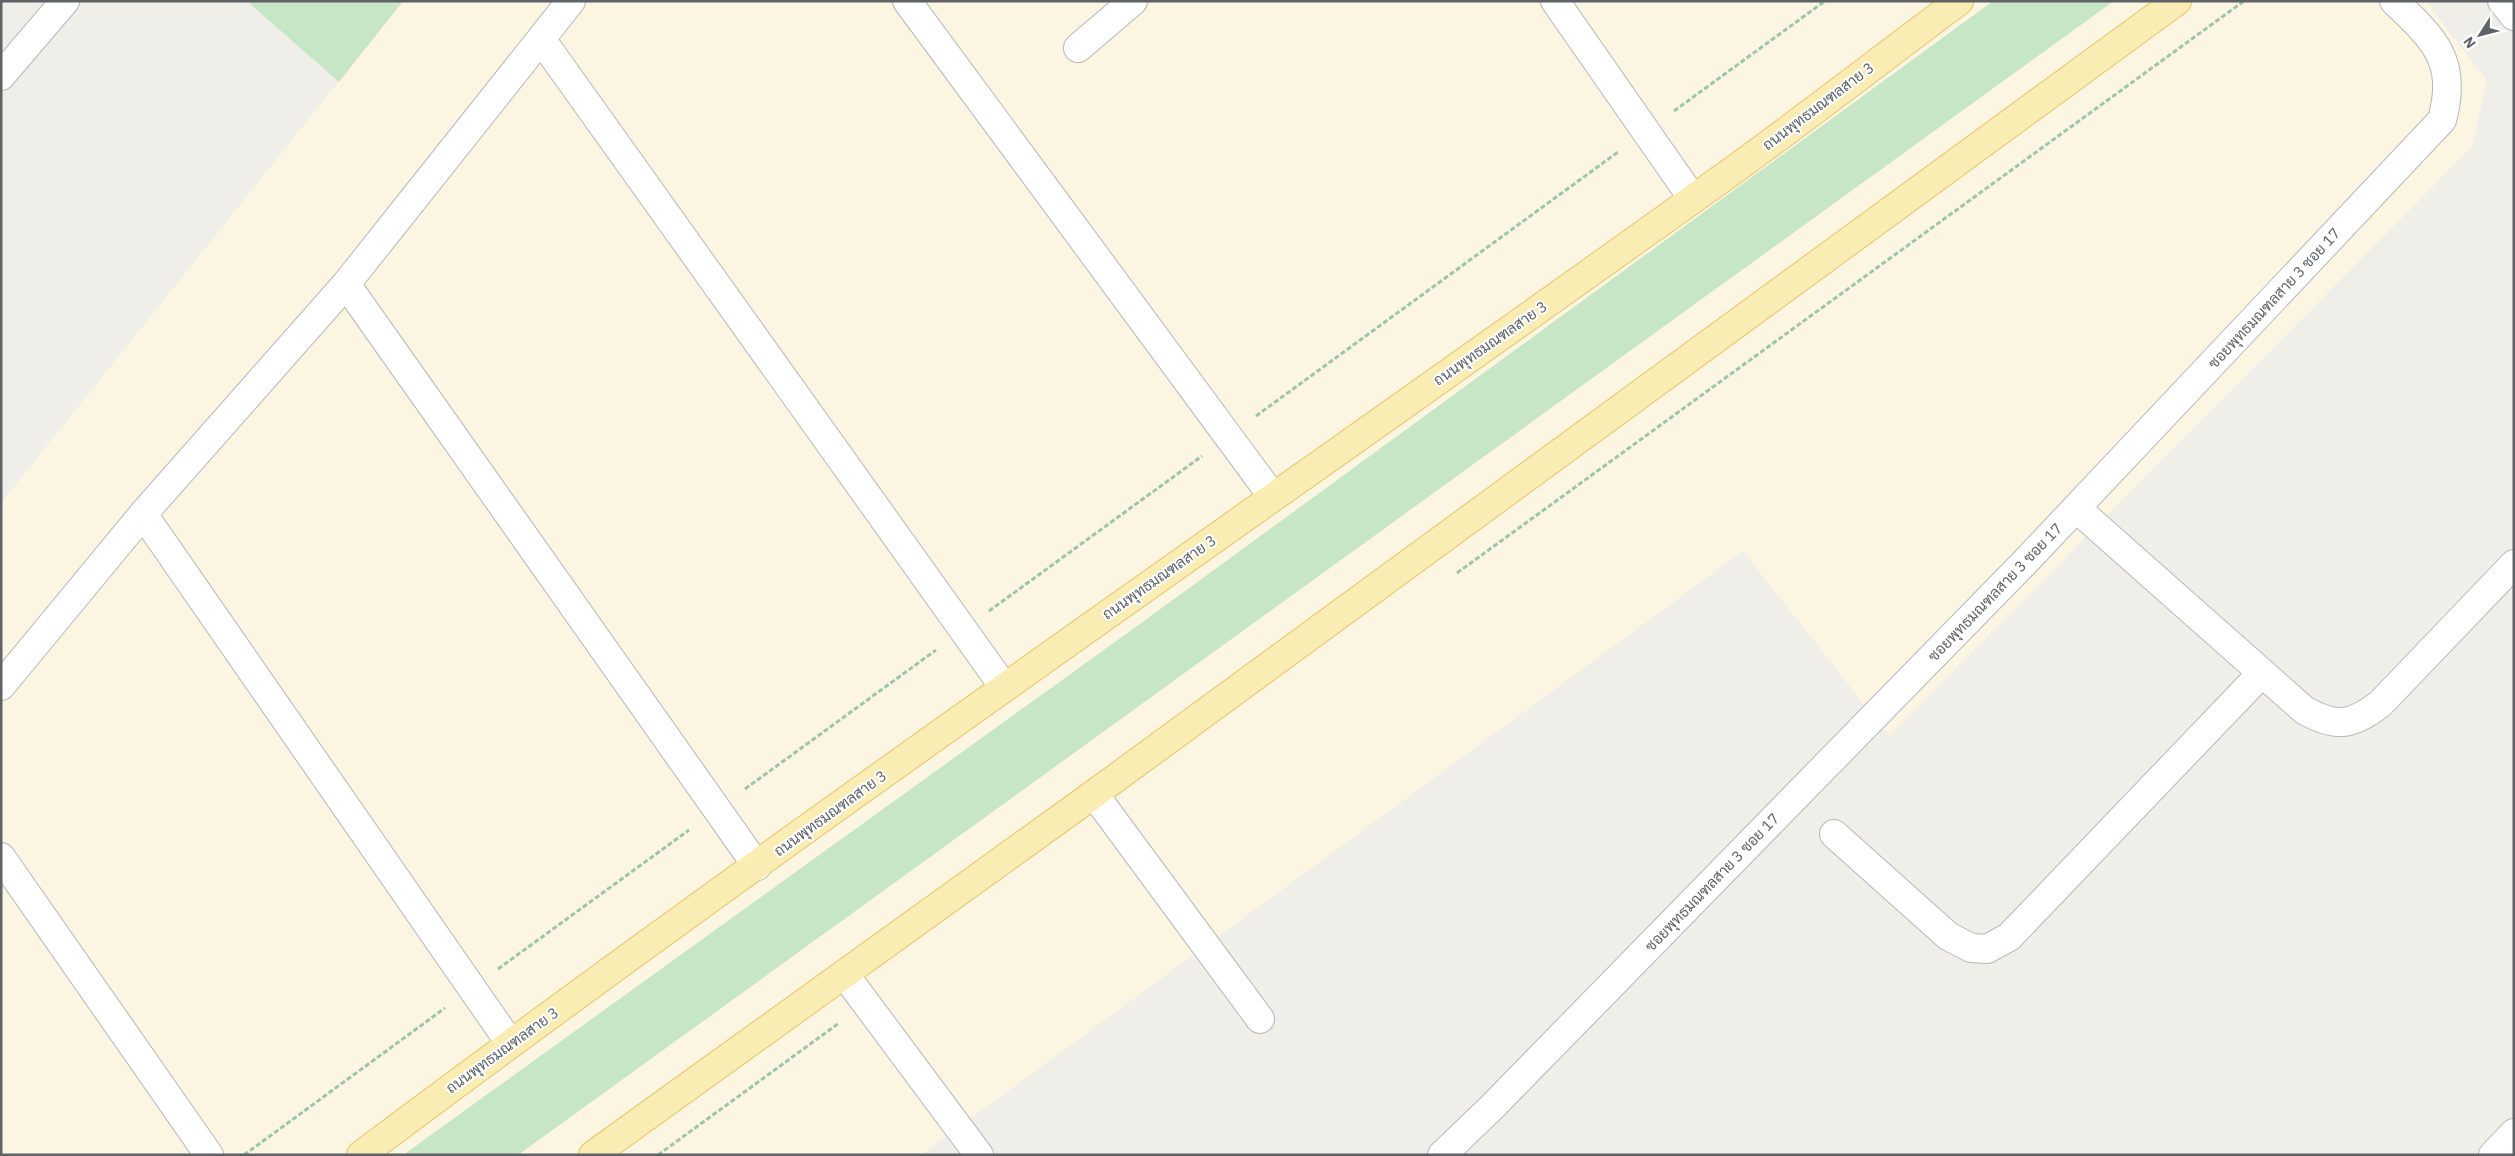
<svg xmlns="http://www.w3.org/2000/svg" width="2515" height="1156" font-family="'IBM Plex Sans',Sarabun,sans-serif">
<style>
.commercial{fill:#fcf5e1}
.green{fill:#c7e6c6}
.lines{fill:none;stroke-linecap:round;stroke-linejoin:round}
.minor-casing{stroke:#b5b8bb;stroke-width:30}
.major-casing{stroke:#e9c368;stroke-width:30}
.path{stroke:#9ec4a9;stroke-width:3;stroke-dasharray:5 2.5;stroke-linecap:butt}
.minor{stroke:#fff;stroke-width:28}
.major{stroke:#faedb3;stroke-width:28}
.labels{text-anchor:middle;dominant-baseline:central;stroke-width:4;stroke-linejoin:round;paint-order:stroke}
.street-label{font-size:15px;fill:#5f6367;stroke:#fff}
</style>
<rect width="100%" height="100%" fill="#f0eee8"/>
<path class="commercial" d="M403,1H2426L2487,81L2472,147L1889,736L1743,551L921,1155H1V503Z"/>
<path class="green" d="M247,1H403L339,82Z
M1993,1H2114L518,1155H403L1144,621Z"/>
<g class="lines">
<g class="minor-casing">
<path id="minor" d="M907,1L1273,497
M1555,1L1693,199
M2502,1L2514,16
M541,39L1004,687
M1078,48L1133,1
M1,76L65,1
M346,284L757,866
M2076,508L2304,710C2336,728 2351,726 2380,704L2514,564
M143,514L510,1043
M1,686L143,514L346,284L571,1
M1094,794L1260,1019
M1834,834L1948,936L1971,948L1987,949L2009,937L2262,673
M1,857L209,1155
M845,975L979,1155
M1442,1155L1492,1107L2026,561L2442,120C2458,61 2435,40 2394,1
M2493,1155L2514,1133"/>
</g>
<g class="major-casing">
<path id="major" d="M361,1155C808,820 1268,504 1721,179C1802,121 1880,60 1959,1
M593,1155L1094,794L2177,1"/>
</g>
<path class="path" d="M1674,111L1825,1
M1256,416L1618,152
M1457,573L2244,1
M989,611L1202,456
M745,789L936,650
M498,969L689,830
M244,1155L445,1008
M658,1155L839,1023"/>
<use href="#minor" class="minor"/>
<use href="#major" class="major"/>
</g>
<g class="labels">
<g class="street-label">
<text transform="translate(1818 106) rotate(-37)">ถนนพุทธมณฑลสาย 3</text>
<text transform="translate(2274 298) rotate(-47)">ซอยพุทธมณฑลสาย 3 ซอย 17</text>
<text transform="translate(1490 343) rotate(-35)">ถนนพุทธมณฑลสาย 3</text>
<text transform="translate(1159 577) rotate(-35)">ถนนพุทธมณฑลสาย 3</text>
<text transform="translate(1995 592) rotate(-46)">ซอยพุทธมณฑลสาย 3 ซอย 17</text>
<text transform="translate(830 813) rotate(-36)">ถนนพุทธมณฑลสาย 3</text>
<text transform="translate(1712 882) rotate(-46)">ซอยพุทธมณฑลสาย 3 ซอย 17</text>
<text transform="translate(502 1050) rotate(-36)">ถนนพุทธมณฑลสาย 3</text>
</g>
</g>
<rect width="2515" height="1156" fill="none" stroke="#5f6367" stroke-width="5"/>
<g transform="translate(2480 35) rotate(234)" stroke="#ffffff" stroke-width="4" paint-order="stroke">
<path d="M0-4L9 19L0 12L-9 19Z" fill="#5f6367"/>
<text y="-8" font-size="14" font-weight="bold" text-anchor="middle" fill="#5f6367">N</text>
</g>
</svg>
